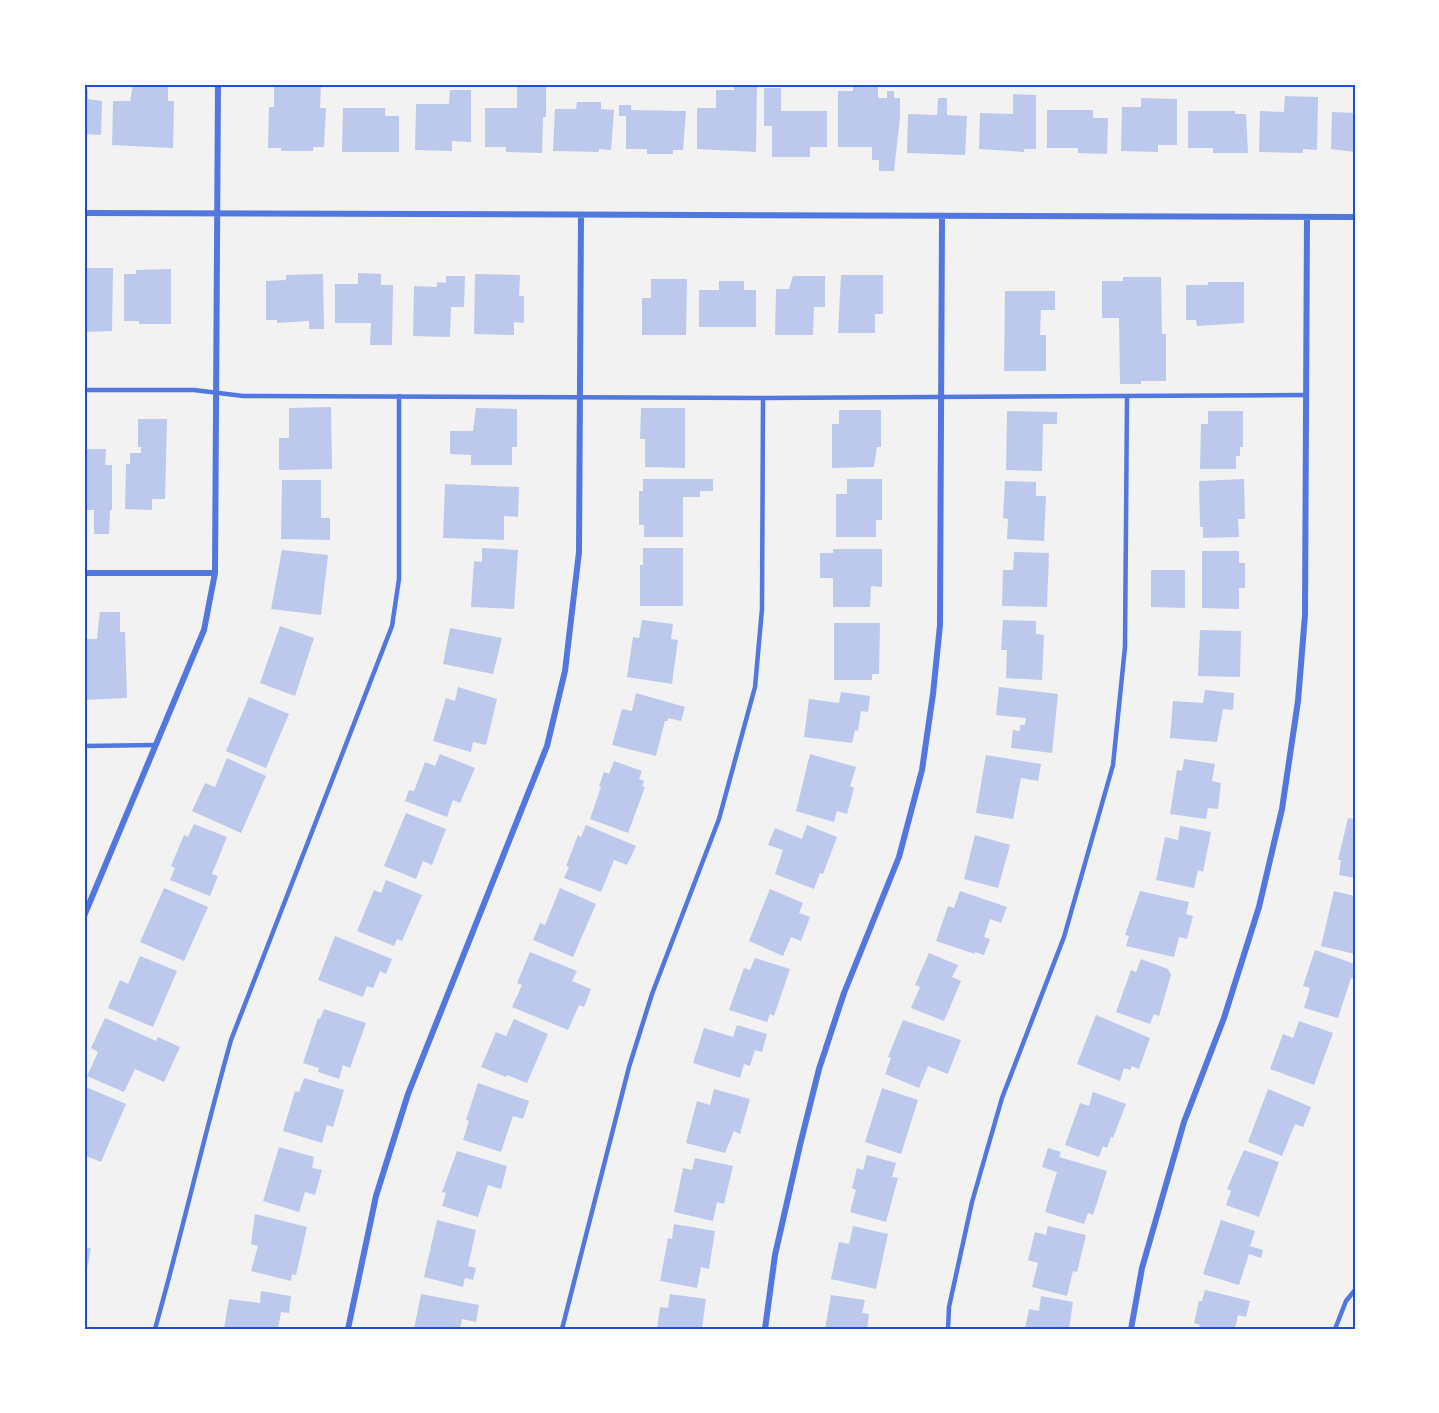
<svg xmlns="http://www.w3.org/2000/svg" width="1439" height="1413" font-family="'Libre Baskerville',serif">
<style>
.building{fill:#bdc9ec}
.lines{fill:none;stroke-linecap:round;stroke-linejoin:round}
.service{stroke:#5277de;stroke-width:4.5}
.minor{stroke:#5277de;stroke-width:6}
.neatline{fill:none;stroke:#1d4ed8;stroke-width:2}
</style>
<rect width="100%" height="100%" fill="#f2f2f2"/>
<path class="building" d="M150,84V86L168,87V101H174L173,148L112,145L113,101H130L133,85Z
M274,84H321L320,108H326L324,147H313V151H281V148H268L269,107H274Z
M517,84H546V117H543L542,153L506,152V147H485V108H517Z
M734,84H757L756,152L697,149V108H716V90H734Z
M853,86H878V98H887V91H894V98H900V117L894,171H879V160H872V147H838V91H853Z
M764,88H781V111H827V147H810V157H772V126H764Z
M84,89L88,90V99L102,101L101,135L84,134Z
M450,90H471V142L452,141V151L415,150L416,104H449Z
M1013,94L1036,95V149H1024V152L979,149L980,113L1013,114Z
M1285,96L1318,97L1317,150L1303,149V153L1259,152L1260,111L1284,112Z
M938,98H947V115L967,116L965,155L907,153L908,114L937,115Z
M1141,98L1177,99V145H1158V152L1121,151L1122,107H1141Z
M577,102H601V109L614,110L611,150L599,149V152L553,151L555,109H576Z
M619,105H631V110L686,111L683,150H673V154H647V149H626V116H619Z
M343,108H385V116H399V152H342Z
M1047,110H1093V118H1108L1107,154L1078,153V148H1047Z
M1188,111H1235V114H1246L1248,153H1213V148H1188Z
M1332,112L1355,113V152L1331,149Z
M84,268H113L112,331L84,332Z
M171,269V324H139V321H124V274H136V270Z
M358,273L381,274V285H393L392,345H370L371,323H335V284H358Z
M323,274L324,329H309V321L277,323V320H266V281L286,280V275Z
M475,274L520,275L519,296H524V323L514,322V335L474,334Z
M841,275H883V314H875V333H838Z
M446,276H465L464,307H451L450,337L413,336L414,286L437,287V282L446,283Z
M793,276H825V307H814L813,335H775L776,289H789Z
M1123,277H1161L1162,334H1166V381H1141V384H1120L1119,318H1102V281H1123Z
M651,279H687L686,335H642V298H651Z
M719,281H744V290H756V327H699V290H719Z
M1208,282H1244V323L1197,326L1196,320H1186V285H1208Z
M1005,291H1055V310H1041L1040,335H1046V371H1004Z
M331,407L332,469L279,470V438H289V408Z
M476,408L517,409V447H512V465H471V455L450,454V431H473Z
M641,408H685V468L645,467V439H640Z
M839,410H881V447H877L874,467L832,468V424H839Z
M1007,411L1057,412V424H1043L1042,471L1006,470Z
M1208,411H1243V447H1240V456H1236V469H1200L1201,424H1208Z
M138,419H167L165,499H152V510L125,509L126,464H130V453H141V447H138Z
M84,449H106L105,465H112V510H110L109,534H94V510H84Z
M643,479H713V491H700V497H683V537H644V525H639V491H643Z
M847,479H882V520H876V537H836V494H847Z
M1244,479L1245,519H1238L1239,537L1203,538V527H1200L1199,481Z
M282,480H321V518H330V540L281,539Z
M1005,481L1036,482V496H1046L1044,541L1007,539L1008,519L1003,518Z
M445,484L519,487L518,517L504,516V540L443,538Z
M482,548L518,550L514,609L471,607L474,561L482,562Z
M643,548H683V606H640V565H643Z
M833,549H882V587L871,586L870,607H833V578H820V553H833Z
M282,550L328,555L321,615L271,609Z
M1202,551H1239V563H1245V588H1239V609L1202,608Z
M1014,552L1049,553L1047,607L1002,606L1003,570H1013Z
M1151,570H1185V608L1151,607Z
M100,612H120V632H125L127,698L84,700V639H97Z
M642,620L673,624L671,639L678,640L672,684L627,677L633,637L639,638Z
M1003,620L1036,621V634L1044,635L1042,680L1006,678L1007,650H1001Z
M834,623H880L879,674H872V680H834Z
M280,626L314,638L295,696L260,683Z
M450,628L502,638L493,674L443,664Z
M1200,630L1241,631L1240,677L1198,676Z
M458,687L497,699L486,745L473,742L471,752L433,741L446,698L455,701Z
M999,687L1058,694L1052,753L1011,748L1013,730L1020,731V725H1025L1026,718L996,715Z
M1205,690L1234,693L1233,710L1223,709L1217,742L1170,738L1173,701L1203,703Z
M841,692L870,696L868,712L861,711L858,731L855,730L852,743L804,737L809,699L839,703Z
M636,693L685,707L681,721L668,718V721H665L656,756L612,745L622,709L632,711Z
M249,697L289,714L266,768L226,751Z
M440,754L475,768L460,803L453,800L447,817L405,801L409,790L414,791L425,762L435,766Z
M810,754L856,767L850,786L854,788L847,814L837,811L834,822L796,811Z
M986,755L1041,764L1038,781L1021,778L1013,819L976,813Z
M227,758L266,776L241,833L192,811L205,783L215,787Z
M1184,759L1215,764L1212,781L1221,783L1218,809L1208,808L1206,819L1170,814L1177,770L1182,771Z
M614,761L642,771L639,779L644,781L642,786L645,787L628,833L590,819L601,787L599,786L604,772L609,774Z
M406,813L446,829L432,865L423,861L416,879L384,866Z
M1348,818L1355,819V878L1339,875L1341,860H1338Z
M194,824L227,837L212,874L218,876L210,896L170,880L175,868L171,866L184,835L188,837Z
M586,825L636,846L627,865L614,860L601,892L564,878L569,867L566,866L578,835L581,837Z
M807,825L837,837L823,874L820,873L814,889L775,874L783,850L768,845L775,828L802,839Z
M1180,826L1211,832L1203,872L1198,870L1194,888L1156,880L1165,837L1178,840Z
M975,835L1010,845L998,888L964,879Z
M386,880L422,895L402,941L397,939L394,946L357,931L374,890L381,893Z
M164,888L208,907L184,961L140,942Z
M560,888L596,904L573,957L533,940L540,923L545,925Z
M770,889L803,903L799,913L810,917L801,941L791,937L783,956L749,941Z
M960,891L1007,907L1001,923L990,919L984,937L990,939L984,955L975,952V954L936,941L948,906L954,908Z
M1140,891L1189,902L1186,914L1193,916L1187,939L1179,937L1174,957L1126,946L1129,936L1125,935Z
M1334,891L1355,896V954L1321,946Z
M335,936L392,959L386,974L380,971L373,988L367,986L363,997L318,980Z
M1315,950L1355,964V979L1351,978L1338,1018L1304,1008L1310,988L1303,986Z
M530,952L577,971L572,981L591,989L584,1007L579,1005L568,1030L512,1007L522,985L517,983Z
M929,953L958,965L952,977L961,981L944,1021L911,1008L920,987L915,985Z
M140,956L177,971L153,1027L108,1008L120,980L128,984Z
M755,958L790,969L774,1016L770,1014L767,1022L729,1010L744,968L750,970Z
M1141,959L1168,969L1171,975L1159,1016L1154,1014L1150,1024L1116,1012L1131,970L1136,972Z
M324,1009L366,1023L350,1068L343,1065L339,1079L318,1072L319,1068L303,1063L318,1018L320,1019Z
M1096,1015L1150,1038L1139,1069L1132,1066L1130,1070L1124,1068L1120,1081L1077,1064Z
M105,1018L156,1041L158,1037L180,1047L164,1082L135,1069L124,1092L87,1076L98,1052L91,1048Z
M514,1019L548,1034L527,1083L507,1075L506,1077L481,1067L496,1032L506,1036Z
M903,1020L961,1040L948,1074L928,1066L919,1088L885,1074L891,1058L888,1057Z
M1299,1021L1333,1033L1314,1085L1270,1069L1283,1034L1293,1038Z
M737,1025L767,1034L762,1052L755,1050L750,1066L744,1064L740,1078L693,1063L704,1028L733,1037Z
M304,1078L344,1090L333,1127L327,1125L322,1143L283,1131L295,1091L299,1092Z
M478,1083L529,1101L523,1119L513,1116L501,1152L463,1140L469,1121L466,1120Z
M86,1087L126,1104L101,1162L84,1155V1091Z
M882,1088L918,1100L901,1154L865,1142Z
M714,1089L750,1099L740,1134L734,1131L725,1153L686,1143L697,1101L710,1105Z
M1268,1089L1311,1107L1303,1127L1295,1124L1282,1156L1248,1142Z
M1093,1092L1126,1104L1113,1138L1111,1137L1107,1148L1103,1146L1099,1157L1065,1145L1080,1103L1089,1106Z
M279,1147L314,1157L312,1168L322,1170L315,1195L305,1192L299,1212L263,1201Z
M1048,1148L1061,1152L1059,1157L1107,1171L1093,1215L1088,1213L1084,1224L1045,1212L1057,1172L1042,1167Z
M1244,1150L1279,1162L1259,1217L1226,1205L1231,1191L1227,1189Z
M457,1151L507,1166L501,1189L488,1185L478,1217L442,1206L446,1193L442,1192Z
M867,1155L896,1163L892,1177L898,1178L886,1222L850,1212L856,1190L852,1188L857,1168L863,1170Z
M695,1158L733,1166L724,1204L717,1202L713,1221L674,1212L683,1168L692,1170Z
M255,1214L307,1227L296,1275L292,1274L291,1281L251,1271L258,1246L251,1244Z
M437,1220L476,1230L468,1266L476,1268L473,1280L465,1278L463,1287L424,1277Z
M1221,1220L1255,1231L1250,1246L1263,1250L1261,1258L1249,1254L1239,1285L1203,1274Z
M674,1224L715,1231L709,1269L701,1267L697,1288L660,1281L668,1238L672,1239Z
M853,1226L888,1234L876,1289L831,1279L839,1242L849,1244Z
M1048,1226L1086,1235L1077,1272L1073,1271L1067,1296L1032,1287L1038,1263L1028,1260L1035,1232L1046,1235Z
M84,1247L91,1248L87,1269L84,1268Z
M1205,1290L1250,1301L1246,1317L1238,1315L1235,1329H1199L1200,1325L1194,1323L1199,1301H1202Z
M261,1291L291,1296L289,1313L281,1312L278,1329H224L229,1299L260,1303Z
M421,1294L479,1305L476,1322L462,1319L460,1329H414Z
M670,1294L706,1299L702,1329H657L660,1307L668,1308Z
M831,1295L865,1300L862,1313L869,1314L867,1329H825Z
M1041,1296L1073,1302L1069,1329H1025L1029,1309L1039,1311Z"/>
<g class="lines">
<path class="service" d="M84,390H194L243,396L763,398L1305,395
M84,746L156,745
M155,1329C182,1233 204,1136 231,1040L392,626L399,579V396
M562,1329L629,1067L652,994L719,819L755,687L762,609L763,398
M948,1329L949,1307L972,1202L1002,1098L1064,937L1113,765L1125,647L1127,397
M1335,1329L1346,1301L1355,1290"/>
<path class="minor" d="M84,213L1355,217
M84,573H215
M84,916L204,630L215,573L218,84
M348,1329L376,1196L408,1094L547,746L565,671L579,552L581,215
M765,1329L775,1255L800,1145L819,1069L844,993L899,857L922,770L933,694L940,625L942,217
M1131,1329L1142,1268L1184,1122L1224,1018L1259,907L1282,809L1298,701L1305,615L1307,217"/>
</g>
<rect width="1439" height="1413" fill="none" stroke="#ffffff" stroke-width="171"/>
<rect x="86" y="86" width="1268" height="1242" class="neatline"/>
</svg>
